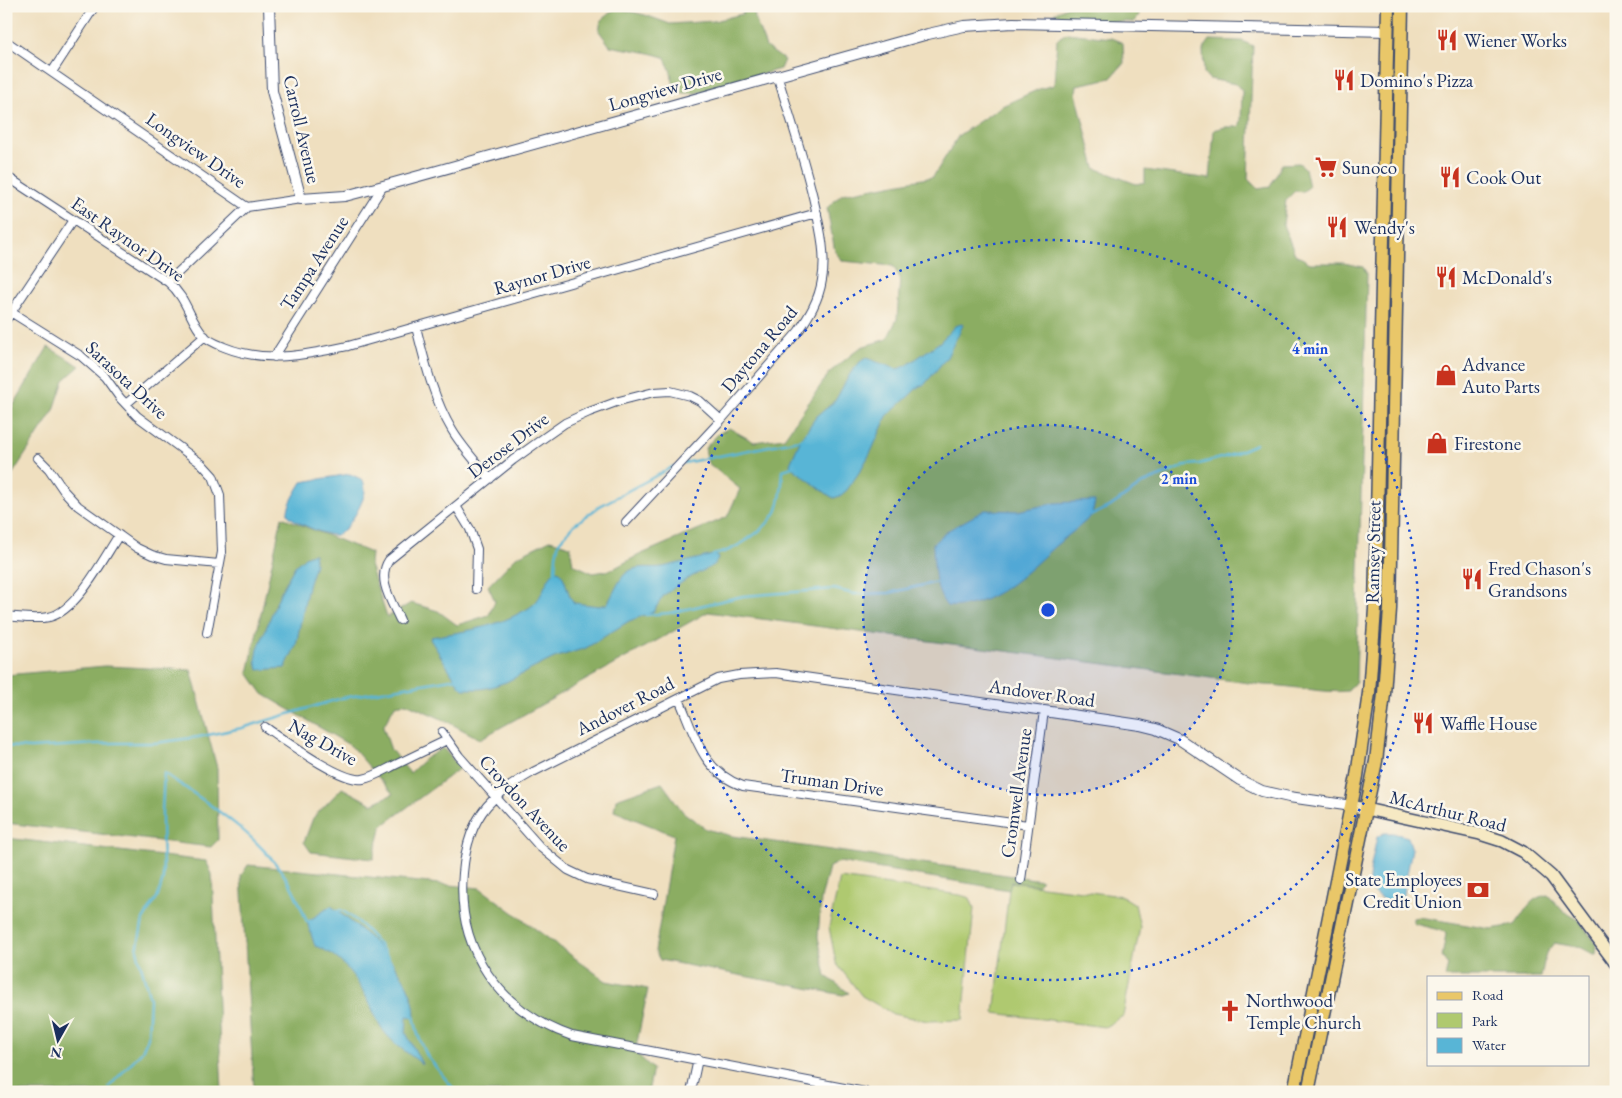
<svg xmlns="http://www.w3.org/2000/svg" width="1622" height="1098" font-family="'EB Garamond',serif">
<style>
.green{fill:#afc96f;stroke:#657c66}
.forest{fill:#8bad62;stroke:#536e60}
.water{fill:#58b5d6;stroke:#3a729a}
.lines{fill:none;stroke-linecap:round;stroke-linejoin:round}
.stream{stroke:#58b5d6;stroke-width:2.5}
.minor-casing{stroke:#3b496d;stroke-width:10}
.tertiary-casing{stroke:#3b496d;stroke-width:12}
.secondary-casing{stroke:#3b496d;stroke-width:14}
.primary-casing{stroke:#3b496d;stroke-width:15}
.minor{stroke:#fff;stroke-width:8}
.tertiary{stroke:#fff;stroke-width:10}
.secondary{stroke:#f6e9c3;stroke-width:11}
.primary{stroke:#e9c769;stroke-width:12}
.ring{fill:none;stroke:#1d4ed8;stroke-width:2.5;stroke-dasharray:2.5 5}
.labels{text-anchor:middle;dominant-baseline:central;stroke-width:5;stroke-linejoin:round;paint-order:stroke}
.poi-label{font-size:19px;fill:#1b2f5e;stroke:#fbf7ec;text-anchor:start}
.street-label{font-size:19px;fill:#1b2f5e;stroke:#fbf7ec}
.centre{fill:#1d4ed8;stroke:#fbf7ec;stroke-width:2.5}
.ring-label{font-size:15px;text-anchor:middle;font-weight:bold;fill:#1d4ed8;stroke:#fbf7ec;stroke-width:5;stroke-linejoin:round;paint-order:stroke}
</style>
<rect width="100%" height="100%" fill="#fbf7ec"/>
<filter id="ink" filterUnits="userSpaceOnUse"><feTurbulence type="fractalNoise" baseFrequency=".02" numOctaves="2"/><feDisplacementMap in="SourceGraphic" scale="10" xChannelSelector="R" yChannelSelector="G"/><feConvolveMatrix kernelMatrix="1 2 1 2 8 2 1 2 1" color-interpolation-filters="sRGB"/></filter>
<filter id="wash" filterUnits="userSpaceOnUse"><feTurbulence type="fractalNoise" baseFrequency=".0096" numOctaves="4" result="noise"/><feDisplacementMap in="SourceGraphic" scale="20" xChannelSelector="R" yChannelSelector="G"/><feGaussianBlur stdDeviation="1.12" result="paint"/><feColorMatrix in="noise" values="0 0 0 0 0 0 0 0 0 0 0 0 0 0 0 0 0 1.4 0 .05"/><feComposite in="paint" operator="in"/></filter>
<g filter="url(#wash)">
<rect width="100%" height="100%" fill="#efdfbf"/>
<path class="green" d="M840,878L960,895L970,898L974,908L963,1020L928,1021L893,1014L862,996L836,963L829,927Z
M1010,882L1122,896L1135,904L1140,927L1123,1016L1105,1027L994,1013Z"/>
<path class="forest" d="M746,6H754L755,19L766,47L784,60L780,69L696,93H681L675,90L670,69L664,57C647,51 628,50 610,46L599,31L601,20L616,8L645,15L670,24L714,21L742,14Z
M1068,6H1140L1139,15L1134,22C1113,21 1072,24 1054,13Z
M1067,33L1111,38L1123,43L1124,63L1111,78L1077,85L1076,93L1095,168L1136,184L1145,182V170L1210,179L1214,130L1225,127H1239L1241,121L1242,91L1236,84L1209,79L1204,73L1203,50L1210,40L1242,41L1253,46L1248,179L1258,189L1270,187L1282,164L1299,163L1305,168L1309,187L1302,192L1295,191L1286,200L1283,225L1295,254L1310,263H1344L1363,267L1367,274L1356,681L1348,691C1323,694 1291,685 1264,685L708,612L480,739L444,720L406,703L395,705L383,727L391,750L410,773L426,758L443,748L460,768L382,826L373,859L311,852L304,842L313,818L342,788L372,804L393,794L351,746L263,694L248,673L282,517L371,553L370,565L387,617L411,603L438,611L457,625L489,615L495,601L488,586L516,557L550,540L570,546L573,564L593,573L611,570L637,556L727,517L740,489L708,463L705,448L718,434L729,428L754,442L784,438L830,372L861,347L887,339L897,319L900,278L893,266L843,261L835,252L827,208L842,194L933,177L959,135L1002,106L1039,89L1054,85L1057,39Z
M48,347L80,366L64,380L54,410L6,484V418Z
M105,666L191,670L217,768L218,840L211,847L6,823V675Z
M662,783L683,812L706,829L732,836L1042,880L1037,885L1011,882L1009,890L839,862L829,867L821,899L818,937L826,976L849,993L843,995L660,960L655,951L674,835L614,811L616,799Z
M6,838L206,861L212,874L222,1092H6Z
M248,865L480,888L606,981L648,989L635,1052L653,1069L648,1092H254L241,876Z
M1548,895L1563,911L1579,920L1597,945L1596,954H1593L1582,948L1554,943L1546,953L1541,977H1445L1448,965L1442,957L1446,934L1443,931L1415,924L1413,922V918L1419,917L1491,929L1515,925C1526,911 1529,897 1548,895Z"/>
<path class="water" d="M962,324L963,325L947,357L925,384L918,387L910,395L887,416L871,452L860,471L847,490L840,496L834,498L830,496L791,467L790,464L801,439L816,417L835,401L850,374L860,362L866,358L897,369L906,366L940,342L955,326Z
M350,474L363,480C364,483 365,488 365,491C364,502 347,533 336,535C329,537 290,521 288,514C286,507 298,489 302,482Z
M1095,501L1092,515C1080,527 1067,536 1054,547C1024,574 991,610 947,606C934,591 934,563 933,544L947,531L985,510L1018,511L1056,503Z
M314,553L315,564L308,586L296,645L285,668L258,670L256,661L258,649L280,593L295,566L305,557Z
M713,555L717,556L718,559L714,565L687,579L664,595L653,612L629,621L586,648L554,658L506,682L491,687L480,689H463L459,685L430,639L431,637C460,632 487,629 514,616C521,612 529,609 534,604C544,595 547,573 558,570C567,578 566,593 574,603L599,606L607,604C613,595 618,581 625,574C636,564 650,569 663,567C680,563 696,559 713,555Z
M1384,833H1393L1408,837L1412,849L1401,904C1389,902 1372,898 1369,884C1368,876 1375,847 1377,837Z
M331,906C364,931 416,973 415,1018L407,1016L406,1033L422,1064C411,1055 396,1046 386,1034C378,1024 374,1012 368,1000C356,978 340,954 315,946L307,922Z"/>
<g class="lines">
<path class="stream" d="M684,463L804,439
M1091,514L1092,515L1111,506L1144,483L1187,465L1199,464L1231,455L1256,444
M713,556V555C733,552 766,530 776,512C782,499 782,483 783,470L792,467
M555,572L556,555L559,542L574,525L600,506L674,466
M646,613V615L669,613L743,596L834,589L854,594L889,593L937,582L939,583
M6,746L30,748L113,743H155L198,737L242,728L342,698L457,678
M164,773C209,804 261,836 290,884C297,896 302,910 307,922L310,921
M336,912L341,910C360,920 383,947 393,966
M414,1016L418,1035L427,1056L456,1092
M109,1087L142,1051L148,1037L150,999L137,950L143,920L158,896L163,879L162,813L164,773"/>
</g>
</g>
<g filter="url(#ink)">
<g class="lines">
<g class="minor-casing">
<path id="minor" d="M6,41L247,207L301,199
M52,72L95,6
M6,176L168,282C188,299 189,320 204,336C209,341 217,344 224,347C266,364 306,355 348,346L817,213
M168,282L247,207
M6,309L81,356L105,377L120,398L137,416L202,464L213,476L220,495L222,552L207,633
M6,320L73,220
M416,327C425,362 433,398 452,430C462,447 477,463 490,479
M274,357L383,186
M126,404L205,336
M38,458L49,469L64,491L78,506L137,548L152,555L166,559L219,564
M456,506L470,529L477,549L476,589
M626,522L721,420L798,332C809,316 819,300 822,280C827,253 819,224 813,197C803,156 790,116 777,75
M6,616C20,617 35,620 49,617C77,611 103,559 119,535
M400,620C392,602 376,579 389,560L513,460L545,437L565,423L589,412L619,401L654,392L670,391L690,396L700,401L721,420
M679,699C695,735 702,772 743,786L1028,825
M265,727C284,740 342,783 363,779C374,777 385,770 395,765C412,757 430,748 447,740
M442,732L459,756L540,847L568,870L587,879L654,894
M691,1092L698,1059
M865,1092L572,1036C500,1011 456,950 463,873C465,849 471,825 487,806C499,792 517,781 533,772L718,679L739,675L776,673L1044,711L1021,880"/>
</g>
<g class="tertiary-casing">
<path id="tertiary" d="M269,6L272,91L301,199L345,196L383,186L928,34L964,26L1013,23L1388,31
M1044,711L1140,725L1156,729L1179,739L1240,780L1262,791L1289,797L1352,806"/>
</g>
<g class="secondary-casing">
<path id="secondary" d="M1352,806L1480,834L1502,841L1523,852L1551,876L1616,964"/>
</g>
<g class="primary-casing">
<path id="primary" d="M1294,1092L1357,776L1369,693L1375,609L1388,6
M1308,1092L1376,761L1384,694L1390,609L1402,6"/>
</g>
<use href="#minor" class="minor"/>
<use href="#tertiary" class="tertiary"/>
<use href="#secondary" class="secondary"/>
<use href="#primary" class="primary"/>
</g>
</g>
<circle cx="1048" cy="610" r="185" fill="#1d4ed8" fill-opacity=".12"/>
<g class="ring">
<circle cx="1048" cy="610" r="185"/>
<circle cx="1048" cy="610" r="370"/>
</g>
<defs>
<g id="restaurant-bare" transform="scale(1.725)"><path d="M-5-6h1v4h1v-4h1v4h1v-4h1v5L-1.5 .5V6h-2V.5L-5-1ZM5-6V6H3V1.5H1.5Q1.5-4 5-6Z" fill="#c8321e" stroke="#fbf7ec" stroke-width="2.5" paint-order="stroke"/></g>
<g id="supermarket-bare" transform="scale(1.725)"><path d="M-6-5.5h2.5l.6 2H6L4.5 2H-2.5L-4.4-4H-6ZM-1.5 3.2a1.3 1.3 0 1 0 .1 0ZM3 3.2a1.3 1.3 0 1 0 .1 0Z" fill="#c8321e" stroke="#fbf7ec" stroke-width="2.5" paint-order="stroke"/></g>
<g id="shop-bare" transform="scale(1.725)"><path d="M-5-2.5h2.3a2.7 3.5 0 0 1 5.4 0H5L5.5 6h-11ZM-1.5-2.5h3a1.5 2.3 0 0 0-3 0Z" fill="#c8321e" stroke="#fbf7ec" stroke-width="2.5" paint-order="stroke"/></g>
<g id="bank-bare" transform="scale(1.725)"><path d="M-6-4H6V4H-6ZM0-2.3a2.3 2.3 0 1 0 0 4.6a2.3 2.3 0 1 0 0-4.6Z" fill="#c8321e" stroke="#fbf7ec" stroke-width="2.5" paint-order="stroke"/></g>
<g id="church-bare" transform="scale(1.725)"><path d="M-1.2-6h2.4v3.5h3.3v2.4h-3.3V6h-2.4V-.1h-3.3v-2.4h3.3Z" fill="#c8321e" stroke="#fbf7ec" stroke-width="2.5" paint-order="stroke"/></g>
</defs>
<g fill-rule="evenodd">
<use href="#restaurant-bare" x="1447" y="40"/>
<use href="#restaurant-bare" x="1344" y="80"/>
<use href="#supermarket-bare" x="1326" y="167"/>
<use href="#restaurant-bare" x="1450" y="177"/>
<use href="#restaurant-bare" x="1337" y="227"/>
<use href="#restaurant-bare" x="1446" y="277"/>
<use href="#shop-bare" x="1446" y="375"/>
<use href="#shop-bare" x="1437" y="443"/>
<use href="#restaurant-bare" x="1472" y="579"/>
<use href="#restaurant-bare" x="1423" y="723"/>
<use href="#bank-bare" x="1478" y="890"/>
<use href="#church-bare" x="1230" y="1011"/>
</g>
<g class="labels">
<g class="poi-label">
<text x="1464" y="40">Wiener Works</text>
<text x="1360" y="80">Domino's Pizza</text>
<text x="1342" y="167">Sunoco</text>
<text x="1466" y="177">Cook Out</text>
<text x="1354" y="227">Wendy's</text>
<text x="1462" y="277">McDonald's</text>
<text x="1462" y="364">Advance<tspan x="1462" dy="22">Auto Parts</tspan></text>
<text x="1454" y="443">Firestone</text>
<text x="1488" y="568">Fred Chason's<tspan x="1488" dy="22">Grandsons</tspan></text>
<text x="1440" y="723">Waffle House</text>
<text x="1462" y="879" text-anchor="end">State Employees<tspan x="1462" dy="22">Credit Union</tspan></text>
<text x="1246" y="1000">Northwood<tspan x="1246" dy="22">Temple Church</tspan></text>
</g>
<g class="street-label">
<text transform="translate(665 89) rotate(-16)">Longview Drive</text>
<text transform="translate(302 129) rotate(77)">Carroll Avenue</text>
<text transform="translate(196 150) rotate(35)">Longview Drive</text>
<text transform="translate(128 239) rotate(35)">East Raynor Drive</text>
<text transform="translate(314 263) rotate(-57)">Tampa Avenue</text>
<text transform="translate(542 275) rotate(-16)">Raynor Drive</text>
<text transform="translate(759 349) rotate(-50)">Daytona Road</text>
<text transform="translate(127 380) rotate(43)">Sarasota Drive</text>
<text transform="translate(508 445) rotate(-37)">Derose Drive</text>
<text transform="translate(1373 552) rotate(-89)">Ramsey Street</text>
<text transform="translate(1042 693) rotate(8)">Andover Road</text>
<text transform="translate(625 706) rotate(-27)">Andover Road</text>
<text transform="translate(323 742) rotate(29)">Nag Drive</text>
<text transform="translate(832 782) rotate(8)">Truman Drive</text>
<text transform="translate(1016 793) rotate(-82)">Cromwell Avenue</text>
<text transform="translate(525 803) rotate(47)">Croydon Avenue</text>
<text transform="translate(1448 811) rotate(14)">McArthur Road</text>
</g>
</g>
<circle cx="1048" cy="610" r="8" class="centre"/>
<g class="ring-label">
<text x="1310" y="354">4 min</text>
<text x="1179" y="484">2 min</text>
</g>
<rect width="1622" height="1098" fill="none" stroke="#fbf7ec" stroke-width="25"/>
<rect x="1427" y="976" width="162" height="90" fill="#fbf7ec" stroke="#a1a7b3"/>
<rect x="1437" y="992" width="25" height="8" fill="#e9c769" stroke="#a1a7b3"/>
<text x="1472" y="1000" font-size="15" fill="#1b2f5e">Road</text>
<rect x="1437" y="1013" width="25" height="15" fill="#afc96f" stroke="#a1a7b3"/>
<text x="1472" y="1026" font-size="15" fill="#1b2f5e">Park</text>
<rect x="1437" y="1038" width="25" height="15" fill="#58b5d6" stroke="#a1a7b3"/>
<text x="1472" y="1050" font-size="15" fill="#1b2f5e">Water</text>
<g transform="translate(58 1040) rotate(188)" stroke="#fbf7ec" stroke-width="4" paint-order="stroke">
<path d="M0-4L9 19L0 12L-9 19Z" fill="#1b2f5e"/>
<text y="-8" font-size="14" font-weight="bold" text-anchor="middle" fill="#1b2f5e">N</text>
</g>
</svg>
